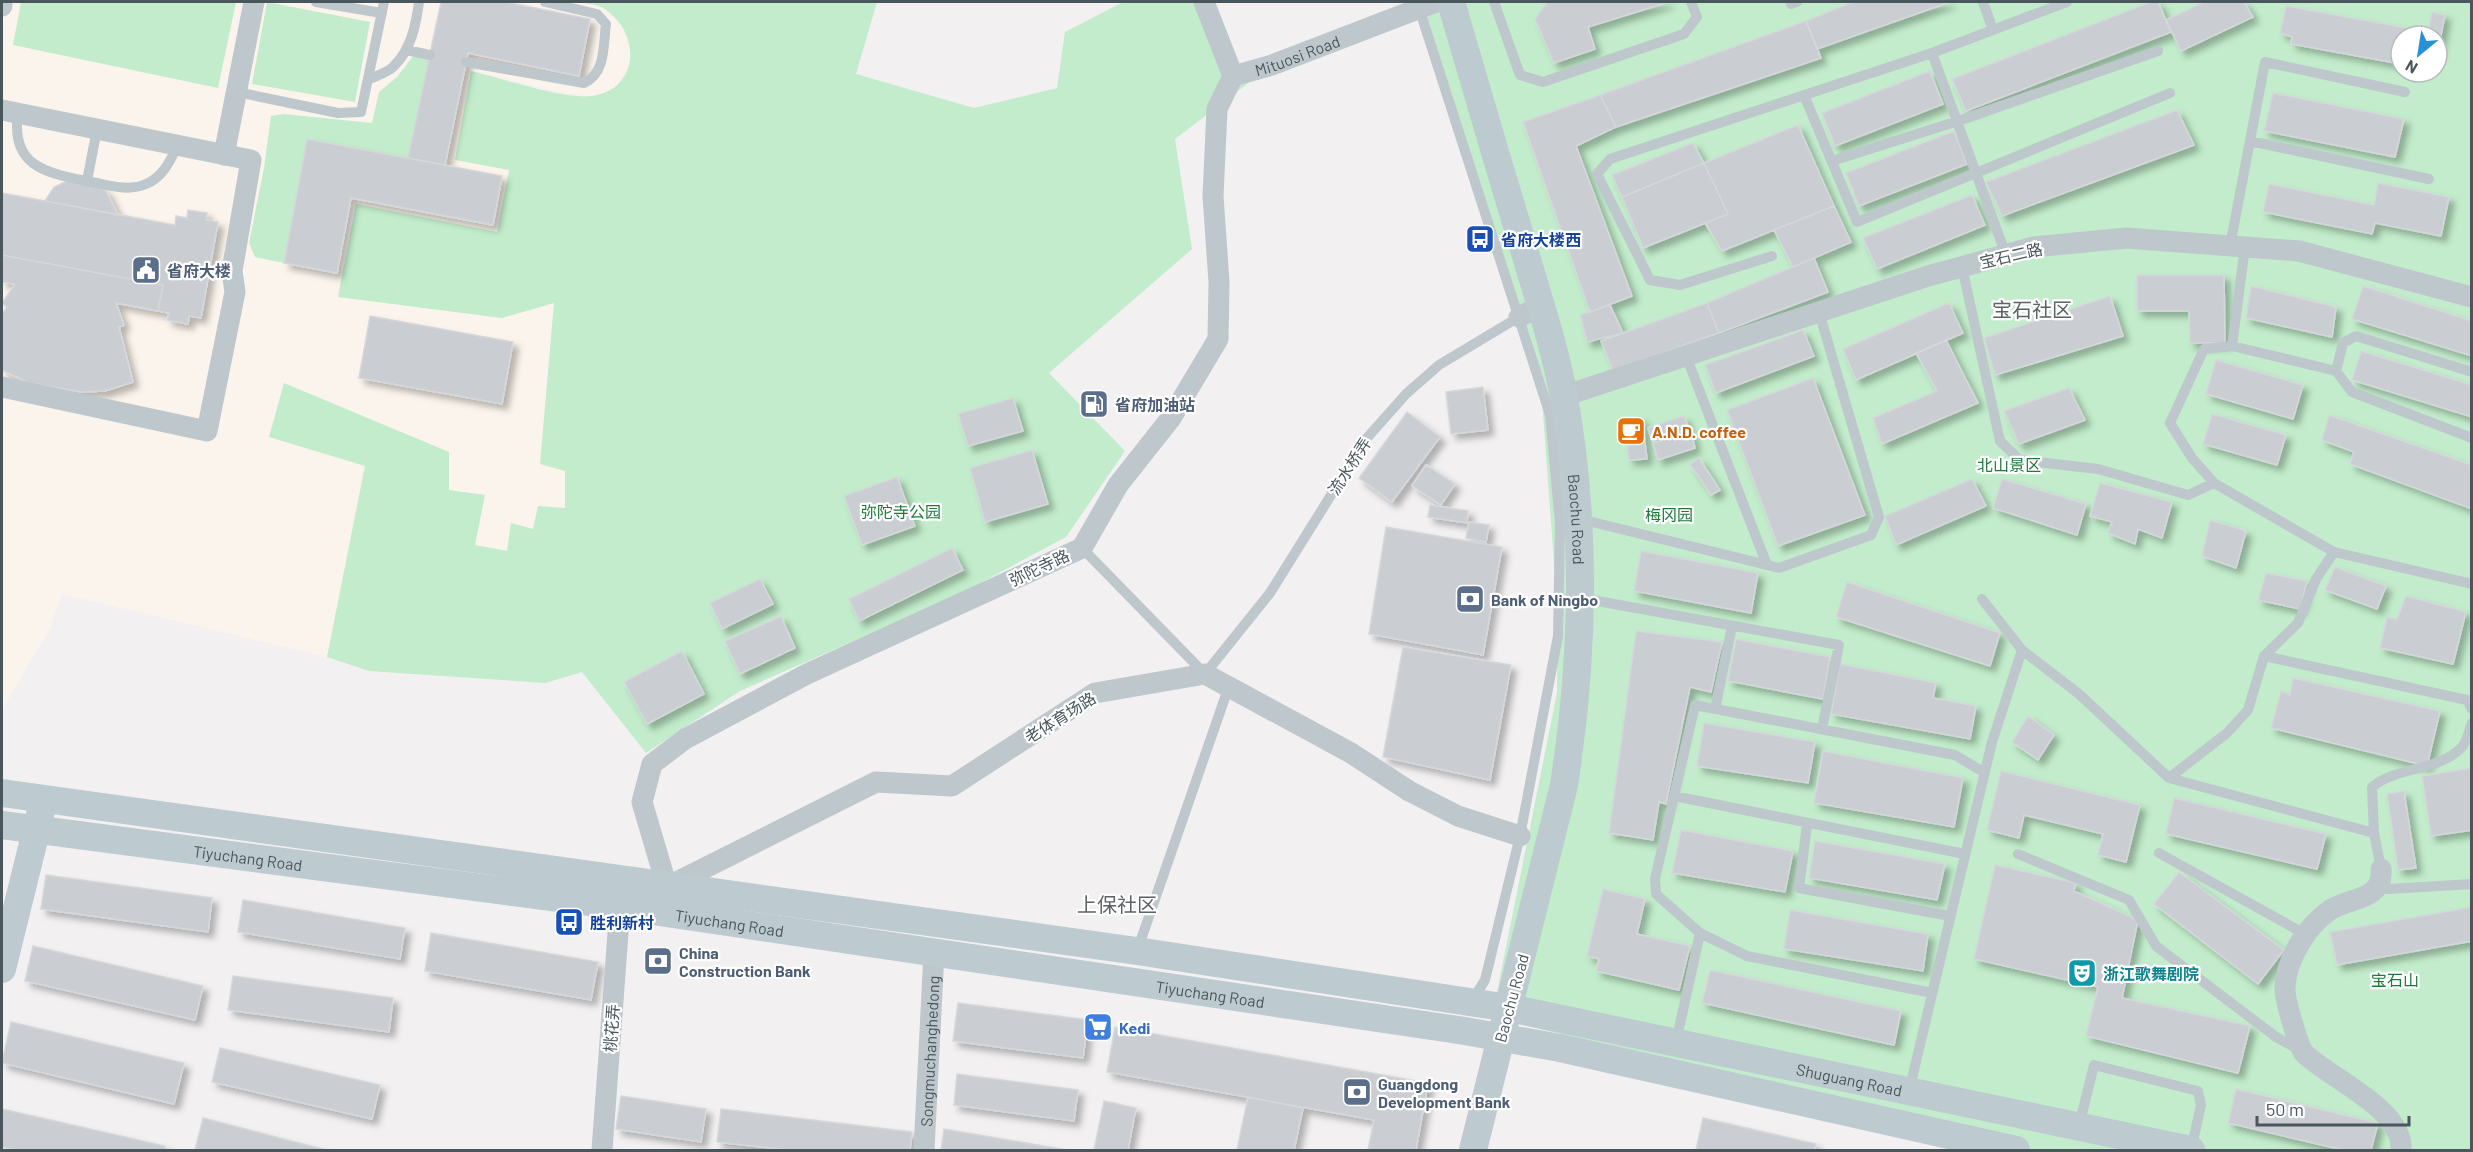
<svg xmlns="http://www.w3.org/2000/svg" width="2473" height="1152" font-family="Barlow,'Noto Sans SC',sans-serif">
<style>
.commercial{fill:#fbf4ec}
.green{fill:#c2eccb;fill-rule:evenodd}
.building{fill:#caced2;stroke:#d5d8db;stroke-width:1.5;filter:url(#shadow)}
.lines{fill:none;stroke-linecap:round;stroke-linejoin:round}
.lane{stroke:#bdc7cc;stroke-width:10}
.street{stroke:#bdc7cc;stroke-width:21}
.secondary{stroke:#bdcad0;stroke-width:28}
.labels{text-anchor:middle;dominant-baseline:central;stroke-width:4.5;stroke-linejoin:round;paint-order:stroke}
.street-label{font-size:16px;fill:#49575c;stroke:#fff}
.transit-label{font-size:16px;font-weight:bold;fill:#164399;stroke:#fff;text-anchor:start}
.service-label{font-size:16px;font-weight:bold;fill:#4e5e75;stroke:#fff;text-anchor:start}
.food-label{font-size:16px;font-weight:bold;fill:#c56008;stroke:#fff;text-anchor:start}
.park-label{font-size:16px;fill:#1e7a3c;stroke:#fff}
.culture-label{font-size:16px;font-weight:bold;fill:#0d838f;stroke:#fff;text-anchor:start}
.shop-label{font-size:16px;font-weight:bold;fill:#366cbe;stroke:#fff;text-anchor:start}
.quarter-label{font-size:20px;fill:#5d6265;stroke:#fff}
</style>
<defs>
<filter id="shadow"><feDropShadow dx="5.5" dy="5.5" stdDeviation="3" flood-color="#0004"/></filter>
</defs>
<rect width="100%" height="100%" fill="#f2f0f1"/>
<path class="commercial" d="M2,2H576L602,7L624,28L633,50L628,69L614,89L592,96L564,93L471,71L509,170L497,232L356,204L338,296L502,318L554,303L540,464L565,471V509L534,529L507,551L475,545L485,495L449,490L269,437L365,466L327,657L62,594L50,628L2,710Z"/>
<path class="green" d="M21,2H236L218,88L13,45Z
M267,2L370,22L355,102L252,84Z
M576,2H877L856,74L974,108L1057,88L1065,32L1123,2H1204L1233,76L1272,65L1175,139L1192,249L1049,373L1125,451L1066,537L958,595L740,691L646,753L582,672L545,683L369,671L327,657L365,466L269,437L284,383L449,452V490L485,495L475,545L507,551L511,523L533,529L538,506L565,508V471L540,464L554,303L502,318L338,297L356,204L497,232L509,170L455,160L471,71C501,78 564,100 592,96C641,89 641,31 603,8C596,4 584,3 576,2Z
M1416,2H2471V1150H2027L1492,1017L1557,693L1558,617L1541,386ZM2401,36H2437V72H2401Z
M414,55H430L408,158L308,140L284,263L255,257L249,243L264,168L271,116L284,114L372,123L379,92L397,77Z"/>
<path class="building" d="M441,2H506L590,19L579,76L468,53L445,165L408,158Z
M1547,2H1669L1588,27L1595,49L1554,63L1535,19Z
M1853,2H1950L1817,49L1806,21Z
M2151,2H2158L2171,32L1966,111L1952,79Z
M2204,2H2244L2253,17L2181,51L2166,20Z
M2286,6L2428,32L2432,12L2445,15L2437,55V36H2401V64L2291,44L2292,37L2280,33Z
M1806,21L1821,58L1616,127L1600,95Z
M1930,71L1943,104L1835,146L1822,113Z
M2273,93L2404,119L2395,157L2264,131Z
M1600,95L1616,127L1576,146L1632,296L1590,312L1523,122Z
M2177,110L2194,145L2002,216L1986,182Z
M1798,125L1834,206L1722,251L1705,223L1728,214L1704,163Z
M1954,131L1967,164L1859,206L1846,173Z
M307,139L502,176L493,225L351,198L337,273L284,263Z
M1693,143L1704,163L1622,197L1612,175Z
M1704,163L1728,214L1643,248L1622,197Z
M69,180L95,184L106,191L118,215L45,201L54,187Z
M2378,183L2449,197L2441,236L2375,223L2372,234L2263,212L2269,184L2374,205Z
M2,193L175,225L176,216L187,218L188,210L207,213L206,220L218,222L201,318L189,316L188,324L167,320L169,313L158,311L163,285L2,255Z
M1972,195L1985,225L1877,269L1863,238Z
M1834,206L1851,242L1793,267L1774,230Z
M2,255L163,285L158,311L116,303L124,325L119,327L133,382L105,391L81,392L29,383L2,370V314L7,307L2,303L15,284L2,282Z
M1814,258L1828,292L1719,333L1707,303Z
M2137,275H2224L2225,343H2190L2189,311H2137Z
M2251,286L2336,307L2332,337L2246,318Z
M2363,286L2472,321V356L2352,319Z
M2110,296L2123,336L1995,375L1984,338Z
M1707,303L1719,333L1613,370L1601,341Z
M1949,303L1963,333L1856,380L1843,349Z
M1610,305L1623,333L1587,342L1580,315Z
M370,316L513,342L502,404L359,378Z
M1803,330L1814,356L1716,393L1705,365Z
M1946,340L1978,403L1882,444L1873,418L1937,391L1916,353Z
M2361,351L2472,385V417L2352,380Z
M2216,360L2303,385L2293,419L2206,394Z
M1813,378L1865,515L1778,546L1727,410Z
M1483,387L1488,430L1451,434L1446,392Z
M2069,388L2085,420L2019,444L2004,411Z
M1013,398L1023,431L968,446L958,414Z
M1407,412L1440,437L1392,502L1359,478Z
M2212,414L2286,435L2277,465L2203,444Z
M2329,415L2472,465V509L2350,464L2354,452L2322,440Z
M1684,416L1689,429L1652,441L1648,428Z
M1642,418L1647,459L1629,460L1624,419Z
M1691,432L1695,448L1658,460L1653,443Z
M1032,450L1048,504L985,522L970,468Z
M1699,458L1720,490L1711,495L1690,464Z
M1426,465L1455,484L1441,505L1412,486Z
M897,477L915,526L862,545L844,496Z
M1972,479L1986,506L1896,545L1885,516Z
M2002,479L2086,504L2077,535L1993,508Z
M2100,483L2172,502L2162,538L2138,529L2135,544L2108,533L2112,522L2090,516Z
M1430,505L1468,511L1467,523L1428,517Z
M2210,520L2246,531L2236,568L2202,556Z
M1469,522L1489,525L1486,542L1466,538Z
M1386,527L1502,547L1483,655L1369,634Z
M952,548L963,570L859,621L849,599Z
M1641,551L1758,573L1751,613L1634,591Z
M2335,567L2386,586L2377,609L2325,590Z
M2266,573L2307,581L2300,609L2258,600Z
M760,579L773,604L722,629L710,603Z
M1847,582L2000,633L1990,666L1836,617Z
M2406,596L2466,612L2453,664L2380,648L2387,617L2397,619Z
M781,616L795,648L740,674L725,641Z
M1636,631L1722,642L1711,692L1690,687L1666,804L1659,802L1653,840L1609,833Z
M1736,639L1830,657L1823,699L1728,681Z
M1403,647L1511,665L1490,780L1383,757Z
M682,651L704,694L647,724L624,682Z
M1840,664L1936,683L1933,698L1976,706L1970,739L1831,714Z
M2293,678L2440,711L2427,766L2271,728L2281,691L2290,695Z
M2028,716L2054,735L2038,760L2012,742Z
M1704,723L1815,742L1808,783L1697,766Z
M1823,751L1963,778L1954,827L1814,803Z
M2472,768V830L2431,836L2422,776Z
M2001,771L2140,805L2126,862L2098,855L2103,834L2024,815L2019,838L1987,830Z
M2404,791L2416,868L2398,870L2387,794Z
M2174,798L2326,834L2317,869L2166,834Z
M1681,830L1793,851L1785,892L1672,873Z
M1815,841L1945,864L1937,900L1809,878Z
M1995,865L2076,883L2074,891L2138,920L2122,998L2250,1026L2238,1073L2086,1036L2098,987L1974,959Z
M2179,872L2284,950L2258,984L2154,904Z
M46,875L212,898L208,932L41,909Z
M1603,889L1645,899L1637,934L1690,946L1679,990L1596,971L1599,959L1587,956Z
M243,900L405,928L400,959L238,932Z
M2472,907V941L2337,965L2330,932Z
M1790,910L1928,934L1923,971L1784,949Z
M431,933L598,962L591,1000L425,971Z
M33,946L203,986L195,1020L25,981Z
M1710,970L1901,1011L1894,1045L1702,1003Z
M233,976L393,998L389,1032L228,1010Z
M958,1003L1088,1020L1083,1058L953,1041Z
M11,1022L184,1063L174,1104L2,1063Z
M1115,1027L1428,1083L1416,1150H1368L1374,1120L1107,1072Z
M220,1048L380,1085L372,1119L212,1082Z
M957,1074L1078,1090L1074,1121L954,1105Z
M2236,1089L2378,1123L2371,1150H2343L2228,1123Z
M621,1096L706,1109L701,1142L616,1129Z
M1248,1097L1303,1108L1294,1150H1237Z
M1104,1101L1136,1108L1128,1150H1094Z
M2,1109L165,1146V1150H15L2,1147Z
M721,1109L912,1132L910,1150H790L717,1142Z
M203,1118L326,1150H195Z
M1703,1118L1816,1144L1814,1150H1696Z
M944,1129L1067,1150H941Z"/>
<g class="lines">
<path class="lane" d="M316,2L382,13
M1494,2L1520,75L1543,82L1684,34L1697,17L1691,2
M1983,2L1993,30
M1791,4L1797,2
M1418,5L1550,415L1560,523L1558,636L1520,836L1485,980L1472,1001
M406,50L430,55
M466,62L584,83C606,73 603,46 606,24L597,14L545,2
M368,80C375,76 387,73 393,67C411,50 416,25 419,2
M237,92L338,113L361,112L384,2
M1804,95L1857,222L2170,93
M18,113C10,168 48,173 91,182C108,185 128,192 146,184C163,177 170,161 178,145
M2250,141L2429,179
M1832,161L1958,121L2158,51
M87,181L97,129
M2230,246L2265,62L2405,92
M2245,247L2232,346L2204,349L2170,423L2192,458L2214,483L2334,552L2472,584
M2006,255L1932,53L2067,2
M1772,256L1680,285L1650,280L1597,174L1610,159L1932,53
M1962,267L2000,441L2020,460L2098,469L2188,495L2214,483
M2232,346L2336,371L2352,392L2472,438
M1686,356L1767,565
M2336,371L2343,343L2356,336L2472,372
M1580,519L1779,568L1871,535L1879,517L1819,312
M1082,548L1205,674L1270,593L1366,439L1406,394L1439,365L1519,317
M1581,598L1839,645L1822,729
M2022,650L2079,694L2169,778L2374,833
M2264,656L2467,700L2472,709
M1715,709L1732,626
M2169,778L2227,733L2248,710L2264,656L2298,623L2316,579L2334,552
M1674,796L1965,854
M1807,825L1799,888L1950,916
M2159,853L2305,934
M2018,854L2129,900L2156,946L2276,1037L2300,1050
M2381,869L2374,833L2372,787C2397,766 2437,772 2461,748C2467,743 2469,730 2472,723
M2388,889L2472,884
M1137,951L1229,686
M1932,993L1747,956L1700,933L1656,894L1655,879L1695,705L1955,755L1985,773
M1676,1042L1700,933
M1909,1091L1992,742L2022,650L1982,599
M2079,1126L2094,1065L2198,1091L2201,1105L2191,1150"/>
<g class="street">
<path id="s1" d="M1204,2L1233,76L1272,65L1436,2"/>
<path d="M2,6V2"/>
<path d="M1233,76L1217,109L1213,196L1219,282L1218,339L1171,418L1118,485L1082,548L807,674L685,739L652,764L642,802L667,887L876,782L952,786L1095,693L1205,674L1351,753L1409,791L1458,816L1520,836"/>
<path d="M2,110L251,160L232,271L235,292L207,431L2,387"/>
<path d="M224,155L254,2"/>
<path d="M1519,317L1540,306"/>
<path d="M1564,396L1928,276L2034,247L2126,238L2299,251L2472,297"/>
<path d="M2381,869C2384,901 2350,897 2330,910C2307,926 2286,959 2285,987C2284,998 2298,1045 2304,1053C2328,1078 2404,1108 2401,1150"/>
<path d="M602,1150L620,906"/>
<path id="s2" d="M924,1150L934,952"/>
</g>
<g class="secondary">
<path id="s3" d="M1451,2C1475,84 1499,167 1524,249C1538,298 1555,347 1564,398C1587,527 1584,656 1564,785L1473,1150"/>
<path id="s4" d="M2,793L1137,951L1509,1008L2191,1150"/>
<path id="s5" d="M2,825L620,906L1465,1031L1560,1048L2016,1150"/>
<path d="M2,969L41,811"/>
</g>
</g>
<defs>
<g id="bus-square" transform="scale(1.5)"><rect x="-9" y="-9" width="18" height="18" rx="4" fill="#1a4fb4" stroke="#fff"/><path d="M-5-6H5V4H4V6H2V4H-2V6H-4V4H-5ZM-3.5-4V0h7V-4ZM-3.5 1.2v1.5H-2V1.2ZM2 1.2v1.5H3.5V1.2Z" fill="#fff"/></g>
<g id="civic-square" transform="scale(1.5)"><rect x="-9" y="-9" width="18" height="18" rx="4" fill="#5c6f8a" stroke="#fff"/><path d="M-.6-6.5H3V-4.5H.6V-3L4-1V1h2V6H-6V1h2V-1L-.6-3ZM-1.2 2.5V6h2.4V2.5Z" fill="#fff"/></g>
<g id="fuel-square" transform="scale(1.5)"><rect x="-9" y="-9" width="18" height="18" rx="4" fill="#5c6f8a" stroke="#fff"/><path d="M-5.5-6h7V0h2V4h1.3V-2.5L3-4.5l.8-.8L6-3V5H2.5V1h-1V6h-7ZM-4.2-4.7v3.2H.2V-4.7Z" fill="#fff"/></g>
<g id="cafe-square" transform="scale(1.5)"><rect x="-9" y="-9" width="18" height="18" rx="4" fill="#e8710a" stroke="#fff"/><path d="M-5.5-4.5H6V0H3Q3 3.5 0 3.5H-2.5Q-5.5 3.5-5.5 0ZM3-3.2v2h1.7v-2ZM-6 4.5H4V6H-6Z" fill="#fff"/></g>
<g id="bank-square" transform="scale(1.5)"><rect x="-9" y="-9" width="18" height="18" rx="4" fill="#5c6f8a" stroke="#fff"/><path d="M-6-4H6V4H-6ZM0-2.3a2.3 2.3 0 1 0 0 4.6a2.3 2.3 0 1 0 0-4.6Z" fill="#fff"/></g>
<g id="theatre-square" transform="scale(1.5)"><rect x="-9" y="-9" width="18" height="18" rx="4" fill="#0f9aa8" stroke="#fff"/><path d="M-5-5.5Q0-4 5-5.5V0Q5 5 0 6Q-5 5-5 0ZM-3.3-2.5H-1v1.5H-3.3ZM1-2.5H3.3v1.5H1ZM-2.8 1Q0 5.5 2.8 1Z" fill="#fff"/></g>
<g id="supermarket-square" transform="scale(1.5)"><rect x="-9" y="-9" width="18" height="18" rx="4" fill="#3f7fe0" stroke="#fff"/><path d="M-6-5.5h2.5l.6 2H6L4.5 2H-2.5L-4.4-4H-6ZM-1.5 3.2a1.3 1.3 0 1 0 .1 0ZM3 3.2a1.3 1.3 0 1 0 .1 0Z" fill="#fff"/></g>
</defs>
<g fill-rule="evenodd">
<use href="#bus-square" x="1480" y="239"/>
<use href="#civic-square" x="146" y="270"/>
<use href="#fuel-square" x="1094" y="404"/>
<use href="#cafe-square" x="1631" y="431"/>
<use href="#bank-square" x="1470" y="599"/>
<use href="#bus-square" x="569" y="922"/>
<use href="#bank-square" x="658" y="961"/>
<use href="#theatre-square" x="2082" y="973"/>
<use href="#supermarket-square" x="1098" y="1027"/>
<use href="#bank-square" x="1357" y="1092"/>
</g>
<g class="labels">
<g class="street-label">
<text stroke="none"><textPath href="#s1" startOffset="147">Mituosi Road</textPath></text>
<text transform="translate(2011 255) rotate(-13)">宝石二路</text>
<text transform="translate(1349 466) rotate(-57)">流水桥弄</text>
<text stroke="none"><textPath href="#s3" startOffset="534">Baochu Road</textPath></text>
<text transform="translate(1039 567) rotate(-25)">弥陀寺路</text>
<text transform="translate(1060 717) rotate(-32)">老体育场路</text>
<text stroke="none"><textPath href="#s5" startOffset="248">Tiyuchang Road</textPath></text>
<text stroke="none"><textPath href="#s5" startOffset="734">Tiyuchang Road</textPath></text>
<text stroke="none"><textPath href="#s5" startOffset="1220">Tiyuchang Road</textPath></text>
<text transform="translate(1511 998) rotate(-75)">Baochu Road</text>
<text transform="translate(611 1028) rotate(-86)">桃花弄</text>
<text stroke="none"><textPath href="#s2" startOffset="99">Songmuchanghedong</textPath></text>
<text stroke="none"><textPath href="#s4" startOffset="1870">Shuguang Road</textPath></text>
</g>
<g class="transit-label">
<text x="1501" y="239">省府大楼西</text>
<text x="590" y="922">胜利新村</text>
</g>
<g class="service-label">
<text x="167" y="270">省府大楼</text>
<text x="1115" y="404">省府加油站</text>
<text x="1491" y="599">Bank of Ningbo</text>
<text x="679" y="952">China<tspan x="679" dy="18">Construction Bank</tspan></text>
<text x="1378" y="1083">Guangdong<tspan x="1378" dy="18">Development Bank</tspan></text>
</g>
<g class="food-label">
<text x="1652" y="431">A.N.D. coffee</text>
</g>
<g class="park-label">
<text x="2009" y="464">北山景区</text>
<text x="901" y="511">弥陀寺公园</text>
<text x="1669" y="514">梅冈园</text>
<text x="2395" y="979">宝石山</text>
</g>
<g class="culture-label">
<text x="2103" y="973">浙江歌舞剧院</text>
</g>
<g class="shop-label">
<text x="1119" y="1027">Kedi</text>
</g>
<g class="quarter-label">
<text x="2032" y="309">宝石社区</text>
<text x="1117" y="904">上保社区</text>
</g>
</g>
<rect width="2473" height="1152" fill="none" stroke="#49575c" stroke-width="6"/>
<g transform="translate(2419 54) rotate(210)"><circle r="28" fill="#ffffff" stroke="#b6bcbe" stroke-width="1.5"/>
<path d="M0-4.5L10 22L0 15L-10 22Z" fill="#2691d6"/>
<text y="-9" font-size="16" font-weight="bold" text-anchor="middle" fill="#49575c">N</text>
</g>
<path d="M2257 1116v9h152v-9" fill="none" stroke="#49575c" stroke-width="3"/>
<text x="2266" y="1116" font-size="18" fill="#49575c" stroke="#ffffff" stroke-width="4.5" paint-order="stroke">50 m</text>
</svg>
